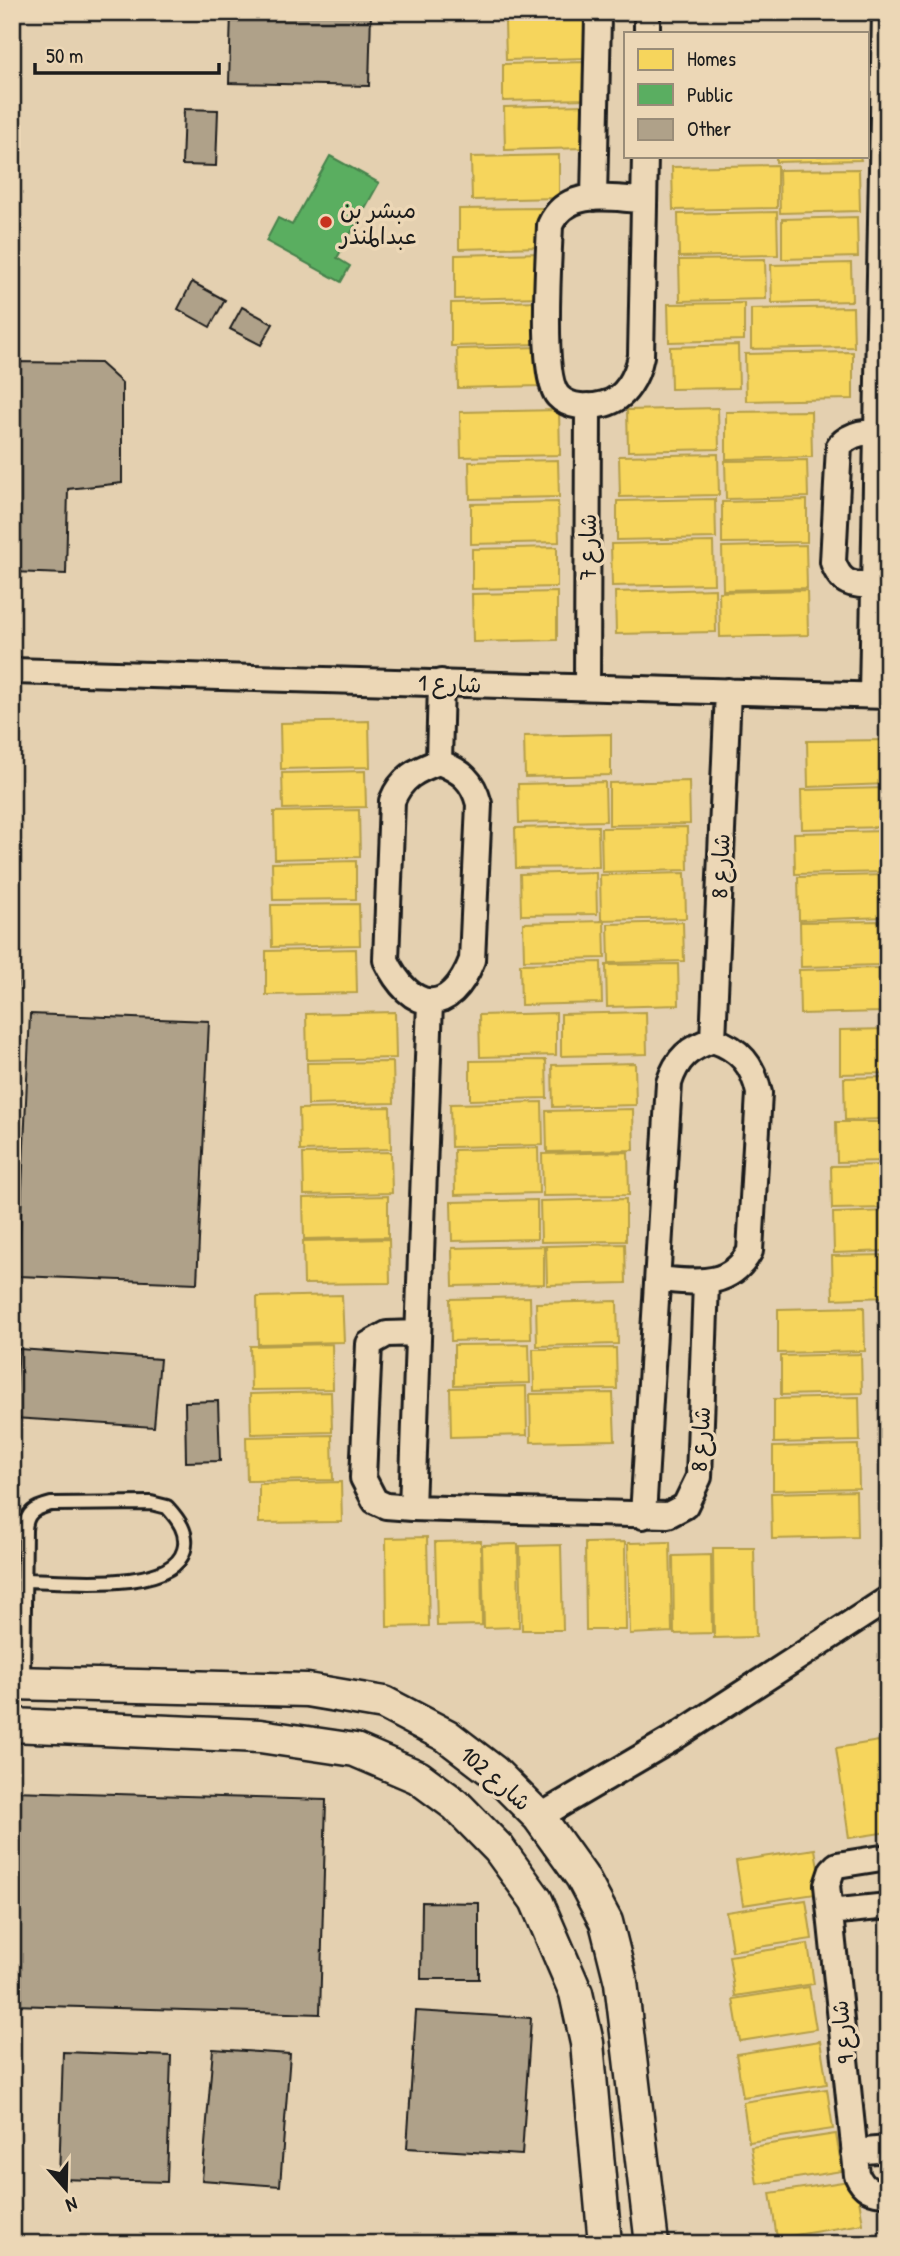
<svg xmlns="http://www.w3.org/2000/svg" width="900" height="2256" font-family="'Patrick Hand','Playpen Sans Arabic',sans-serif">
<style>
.homes{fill:#f6d55c;stroke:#b59e49;stroke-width:2}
.public{fill:#5aae61;stroke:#47824c;stroke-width:2}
.building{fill:#afa189;stroke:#1c1c1c;stroke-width:2}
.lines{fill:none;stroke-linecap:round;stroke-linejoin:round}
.service-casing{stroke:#1c1c1c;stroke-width:18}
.minor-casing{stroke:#1c1c1c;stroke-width:30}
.tertiary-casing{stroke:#1c1c1c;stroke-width:37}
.service{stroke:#ecd7b6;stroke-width:12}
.minor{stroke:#ecd7b6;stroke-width:24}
.tertiary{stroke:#ecd7b6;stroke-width:32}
.poi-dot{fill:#c8321e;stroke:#ecd7b6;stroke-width:2.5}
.labels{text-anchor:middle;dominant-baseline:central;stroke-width:7;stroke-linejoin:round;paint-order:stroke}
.poi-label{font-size:23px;fill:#1c1c1c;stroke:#ecd7b6;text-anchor:start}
.street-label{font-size:23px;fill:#1c1c1c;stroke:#ecd7b6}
</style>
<rect width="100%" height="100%" fill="#e4d0b0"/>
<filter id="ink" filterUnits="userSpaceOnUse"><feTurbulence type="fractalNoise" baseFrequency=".0143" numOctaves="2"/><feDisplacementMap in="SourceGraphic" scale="14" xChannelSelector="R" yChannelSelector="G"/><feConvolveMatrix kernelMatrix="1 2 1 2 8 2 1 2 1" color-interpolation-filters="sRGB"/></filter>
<g filter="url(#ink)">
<path class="homes" d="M499,12H588V13L499,15Z
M587,20L588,58L506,60L505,22Z
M586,62L587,99L503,101V64Z
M584,105L585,148L505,150L504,107Z
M559,155V198L472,200L471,157Z
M776,156H860L861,160L776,162Z
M777,165V208L673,210L672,167Z
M859,169L860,211L780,213L779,170Z
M542,208V247L459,249V209Z
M777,212L778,255L679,257L678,214Z
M857,217L858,257L782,259V219Z
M542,253L543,297L455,299V255Z
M765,259L766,299L680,301L679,260Z
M851,263L852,301L772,303L771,265Z
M541,301L542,344L451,346V303Z
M744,303V340L669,342L668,304Z
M853,307L854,347L751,349V309Z
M738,345L739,388L671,389L670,347Z
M539,347L540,386L458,388L457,349Z
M853,352V399L746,401L745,354Z
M718,408L719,449L628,451L627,410Z
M559,410L560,455L461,457L460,412Z
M811,411L812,457L726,459V412Z
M718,454L719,495L620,497L619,456Z
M558,460L559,497L470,499L469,462Z
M807,460L808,497L726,499L725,461Z
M715,499L716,538L617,540V501Z
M807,500V542L722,543V502Z
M558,502L559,542L471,544V504Z
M713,542L714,584L612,586L611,544Z
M806,545L807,588L723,590L722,547Z
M557,547V587L472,589V549Z
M715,589L716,632L616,634L615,592Z
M807,590L808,635L720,637L719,592Z
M557,592V640L473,642L472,594Z
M369,721L370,767L281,769L280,723Z
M611,734V775L525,777L524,736Z
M888,740V784L808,787L807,741Z
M365,771L366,807L283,809L282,773Z
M689,781L690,824L609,825V783Z
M605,782L606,821L519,823L518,784Z
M887,788V827L802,829L801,790Z
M359,810L360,857L275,859L274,812Z
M598,826L599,867L516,868L515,828Z
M687,827L688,870L602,872L601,828Z
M887,831L888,872L795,874L794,833Z
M356,861V899L273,900L272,863Z
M596,872L597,914L521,915L520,874Z
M685,873L686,918L601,920L600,875Z
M886,875V917L799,920L798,877Z
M359,904L360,945L272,947L271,905Z
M604,921L605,958L524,960L523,923Z
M881,921L882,965L801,967L800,922Z
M683,922L684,961L609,963L608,924Z
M356,949L357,993L266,995V951Z
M601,962L602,1003L521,1005L520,964Z
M678,964L679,1005L607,1007L606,965Z
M881,968L882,1012L800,1014L799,970Z
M395,1012L396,1058L307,1060L306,1014Z
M646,1012L647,1054L561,1056V1014Z
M556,1013V1055L480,1057L479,1015Z
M888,1029V1073L840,1074V1030Z
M546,1060L547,1098L470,1100V1061Z
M393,1062L394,1103L308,1105L307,1063Z
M635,1063L636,1105L553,1107L552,1065Z
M888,1077V1119L845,1120L844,1078Z
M542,1102L543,1145L451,1147L450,1104Z
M390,1107L391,1149L300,1151L299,1109Z
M633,1109L634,1150L547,1152L546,1111Z
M836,1122H888V1161L837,1162Z
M538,1148L539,1193L455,1195L454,1150Z
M391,1152L392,1193L304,1195L303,1154Z
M628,1152L629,1195L543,1196L542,1154Z
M888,1165V1208L832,1209L831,1166Z
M388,1196V1237L304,1239L303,1198Z
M626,1199V1241L541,1242L540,1201Z
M537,1200V1239L452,1241L451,1202Z
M888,1211V1251L834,1253L833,1213Z
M389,1239L390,1283L304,1284L303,1241Z
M625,1244L626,1283L547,1285L546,1246Z
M544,1246V1284L453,1286L452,1248Z
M888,1255V1297L833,1299L832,1256Z
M342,1295L344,1342L258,1344L257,1297Z
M530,1297L531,1339L451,1341L450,1299Z
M617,1301L618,1344L537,1346L536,1303Z
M864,1307L865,1351L778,1353V1309Z
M332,1344L333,1389L251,1390L250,1346Z
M529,1344L530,1383L454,1385V1345Z
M616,1348L617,1389L534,1391L533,1349Z
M861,1354L862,1393L781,1395V1356Z
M526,1386L527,1435L451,1437L450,1388Z
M331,1392L332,1432L251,1434L250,1394Z
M613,1393L615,1440L531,1442L530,1394Z
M859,1397L860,1441L774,1443V1399Z
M332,1435L333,1480L247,1481L246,1437Z
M858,1445L859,1488L773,1490V1447Z
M341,1482L342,1522L259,1523V1484Z
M856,1491L857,1537L772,1539L771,1493Z
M427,1537L429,1626L387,1627L386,1538Z
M481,1541L482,1625L437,1626L435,1542Z
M625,1542L626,1630H586L585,1543Z
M670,1542L672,1632L630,1634L628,1543Z
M518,1544L519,1627L484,1628L482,1545Z
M561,1545L563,1630H522L520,1546Z
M713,1548H754L756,1637L714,1638Z
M711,1555L712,1633L674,1634L673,1556Z
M879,1741L888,1796V1832L849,1838L836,1748Z
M815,1849L822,1893L743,1905L736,1861Z
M806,1900L812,1939L732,1951L726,1912Z
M808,1944L814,1984L735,1996L729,1956Z
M809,1987L816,2029L740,2041L733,1999Z
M820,2041L827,2084L743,2097L736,2054Z
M827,2089L833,2129L749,2142L743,2102Z
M836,2134L842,2171L757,2184L751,2147Z
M856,2180L863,2224L777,2238L770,2193Z"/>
<path class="public" d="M330,156L379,183L337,258L350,266L341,282L266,241L278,218L292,225Z"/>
<path class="building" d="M231,12H371L369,86L229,83Z
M184,109L218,110L216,166L182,165Z
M192,282L225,300L210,327L178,309Z
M242,307L273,324L261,345L230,329Z
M12,362L100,363L122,383V483L68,489L66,574L12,572Z
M12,970H18L14,1049H12Z
M30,1014L209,1021L197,1283L18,1276Z
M19,1349L160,1359L154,1427L14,1418Z
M218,1401L220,1461L186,1462L185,1402Z
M12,1791L326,1800L320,2014L12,2005Z
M422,1902L479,1903V1979H421Z
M416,2011L531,2018L522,2155L407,2148Z
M213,2049L290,2054L280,2186L202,2180Z
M63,2052L171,2056L167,2182L59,2179Z"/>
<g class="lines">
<g class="service-casing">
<path id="service" d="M23,1683L25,1530C26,1512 35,1508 51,1504L151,1503L167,1507C178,1519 189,1533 184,1550C172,1594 61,1580 24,1580"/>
</g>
<g class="minor-casing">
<path id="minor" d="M647,33V12
M594,198L598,17L601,12
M644,200C609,199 567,187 550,225C549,257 540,376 558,396C569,408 589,408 604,404C626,399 637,376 641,356L645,156
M875,586C852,585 841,585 833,562L839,446C853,431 868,432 888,432
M12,671L888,696
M587,687L588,406
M872,695L885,12
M439,762C461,771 473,780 479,804L472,960C450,1017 411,1013 386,960L392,801C401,778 416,770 439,762Z
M439,762L441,682
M713,1040L728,691
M418,1333L387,1334L369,1344L363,1478L375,1501L386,1506L412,1508L668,1515L685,1506L699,1477L706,1283
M412,1508L430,1002
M643,1516L669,1083C677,1058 689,1048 713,1040C740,1049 753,1065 759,1093L750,1251C730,1289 695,1282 658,1279
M539,1817L672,1739L888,1599
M888,1857L837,1865L832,1870L827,1885L857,2175C863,2189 872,2193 888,2193
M830,1912L888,1906
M854,2152L888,2149"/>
</g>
<g class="tertiary-casing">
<path id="tertiary" d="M12,1683L307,1690L384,1703L447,1736L494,1772L539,1817L582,1877L606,1922L621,1982L652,2244
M12,1725L260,1736L355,1750L418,1777L456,1805L499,1849L536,1900L576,1993L587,2043L605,2244"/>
</g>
<use href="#service" class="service"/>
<use href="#minor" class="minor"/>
<use href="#tertiary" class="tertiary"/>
</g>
</g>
<circle class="poi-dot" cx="326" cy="222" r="7"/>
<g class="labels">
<g class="poi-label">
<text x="340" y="209">مبشر بن<tspan x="340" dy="26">عبدالمنذر</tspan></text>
</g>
<g class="street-label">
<text transform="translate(587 547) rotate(-90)">شارع 7</text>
<text transform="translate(450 683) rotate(2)">شارع 1</text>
<text transform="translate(720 866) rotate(-88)">شارع 8</text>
<text transform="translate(700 1439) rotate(-87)">شارع 8</text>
<text transform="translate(496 1778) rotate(41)">شارع 102</text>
<text transform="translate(842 2032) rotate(-96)">شارع 9</text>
</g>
</g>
<rect width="900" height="2256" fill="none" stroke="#ecd7b6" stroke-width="42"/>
<rect x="21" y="21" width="858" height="2214" fill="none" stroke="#1c1c1c" stroke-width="2.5" filter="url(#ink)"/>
<rect x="624" y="32" width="245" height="126" fill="#ecd7b6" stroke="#998c78" stroke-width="2"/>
<rect x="638" y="49" width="35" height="21" fill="#f6d55c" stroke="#998c78" stroke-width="2"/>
<text x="687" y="66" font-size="21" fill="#1c1c1c">Homes</text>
<rect x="638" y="84" width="35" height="21" fill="#5aae61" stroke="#998c78" stroke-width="2"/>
<text x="687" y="102" font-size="21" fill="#1c1c1c">Public</text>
<rect x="638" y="119" width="35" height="21" fill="#afa189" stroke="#998c78" stroke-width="2"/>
<text x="687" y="136" font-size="21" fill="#1c1c1c">Other</text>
<g transform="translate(66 2189) rotate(160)" stroke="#ecd7b6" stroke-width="5" paint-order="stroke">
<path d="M0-5L12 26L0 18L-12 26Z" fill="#1c1c1c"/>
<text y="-10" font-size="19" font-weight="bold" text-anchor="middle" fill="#1c1c1c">N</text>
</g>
<path d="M35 63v10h184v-10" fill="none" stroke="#1c1c1c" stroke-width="3.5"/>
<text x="46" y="63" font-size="21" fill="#1c1c1c" stroke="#ecd7b6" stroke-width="5" paint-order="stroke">50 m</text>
</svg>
